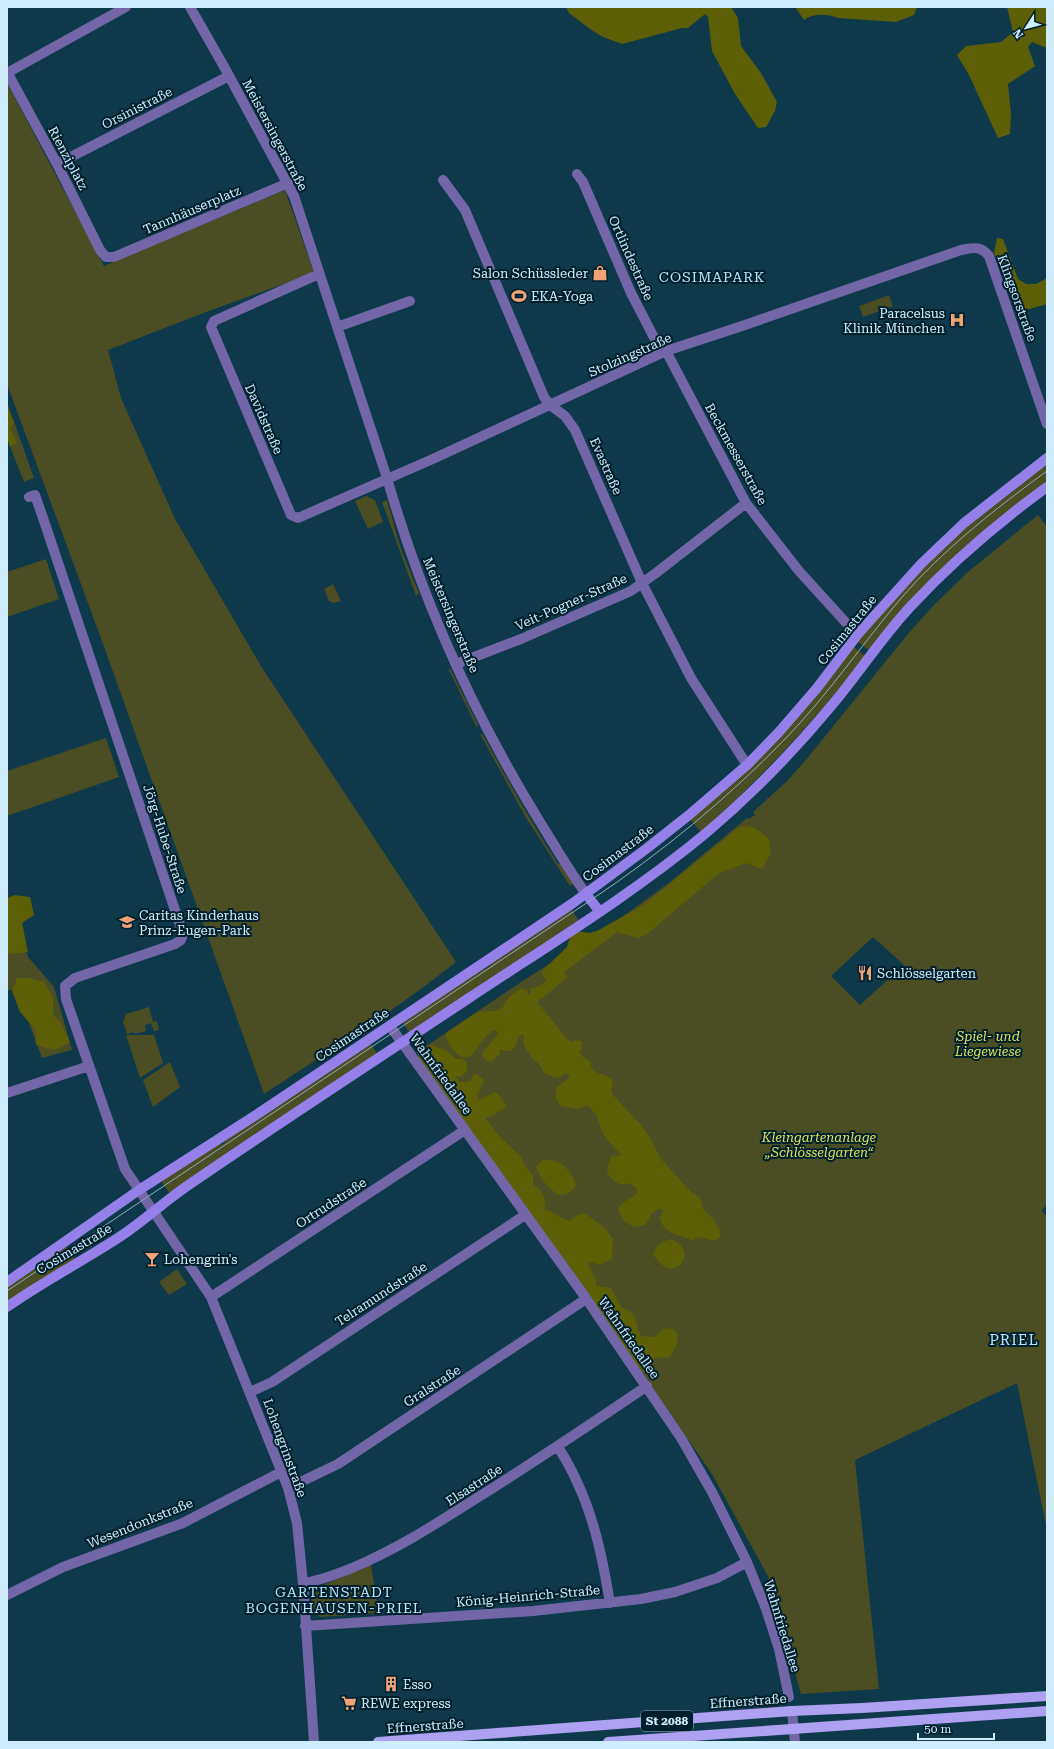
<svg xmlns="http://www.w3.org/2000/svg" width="1054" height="1749" font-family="'Roboto Serif',serif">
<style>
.green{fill:#4b4d23;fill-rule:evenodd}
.forest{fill:#5d5f06}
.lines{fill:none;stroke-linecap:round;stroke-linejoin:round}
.street{stroke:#7266a8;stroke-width:10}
.secondary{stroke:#9580ea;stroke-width:10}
.primary{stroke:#aea1f2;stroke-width:10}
.tram{stroke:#8caebe;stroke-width:1}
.labels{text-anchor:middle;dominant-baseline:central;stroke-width:4;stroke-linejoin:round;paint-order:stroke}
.shield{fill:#001f2d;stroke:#91afbe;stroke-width:1}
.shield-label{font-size:12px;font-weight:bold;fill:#cfedfc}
.street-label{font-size:13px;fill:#cfedfc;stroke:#001f2d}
.poi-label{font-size:13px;fill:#cfedfc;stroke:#001f2d;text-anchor:start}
.park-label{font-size:13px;font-style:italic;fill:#e0e45c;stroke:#001f2d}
.neighbourhood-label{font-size:14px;letter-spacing:1px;fill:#b8e4fc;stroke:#001f2d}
.quarter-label{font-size:15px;letter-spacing:1px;fill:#b8e4fc;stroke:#001f2d}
</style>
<rect width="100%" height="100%" fill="#0e394b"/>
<path class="green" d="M7,83L104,266L285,190L314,273L206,312L108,350L121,398L175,519L216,589L261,666L456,962C396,1010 329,1051 264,1094L102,641L7,384Z
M889,295L893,306L863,317L859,306Z
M7,402L34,478L24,482L7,439Z
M1047,464V483L1026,498L869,650L856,641L902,587L962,530Z
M366,496L375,500L383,522L368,529L355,501Z
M387,500L401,549L419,593L416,596L382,502Z
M1038,515L1047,527V1204L1042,1211L1047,1216V1530L1017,1383L855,1460L879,1689L801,1694L769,1578L712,1474L419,1051L518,984L625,915L670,882L747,818L749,819L755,815L753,812L787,781L805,761L907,635L934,605L969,571ZM873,937L904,965L860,1005L831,976Z
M46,559L59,599L7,617V572Z
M333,584L341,601L333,603L329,601L324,589Z
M853,646L865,656C814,722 763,776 701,832L689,818L711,801Z
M448,668L451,670L478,725L477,728Z
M480,734L483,735C507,779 531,822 558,864L562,863L574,883L570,886L525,816Z
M106,738L119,777L7,816V771Z
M7,892L28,957L54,987L72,1050L42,1058L16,988L7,991Z
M571,909L580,922L410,1034L402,1021L484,967L485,969L490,966L489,964Z
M149,1007L153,1022L157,1021L159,1030L154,1031L151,1023L145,1025L146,1031L135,1034L134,1032L127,1034L123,1022L126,1014Z
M126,1035H154L163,1063L140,1078Z
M370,1043L378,1055L170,1194L161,1181L220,1143L222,1145L225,1142V1139Z
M170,1062L180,1087L153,1107L143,1080Z
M65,1245L75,1259L7,1301V1286Z
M177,1269L187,1284L169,1295L159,1282Z
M371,1565L379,1613L320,1617L313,1612L311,1590Z"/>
<path class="forest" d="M566,7H731L738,18L741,46L761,73L777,102L775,111L766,127L758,128L735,94L712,51L708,17L705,14L688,28H682L622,44L603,37L590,29L569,13Z
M795,7H917L914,15L896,22L838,18C827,14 813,13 804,20Z
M1007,7H1047V48L1032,42L1028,47L1035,66L1008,84L1011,115L1010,134L998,138L969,75L957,55L966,46L1001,42L1013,32Z
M997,238L1003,239L1018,279L1026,284H1036L1047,278V304L1026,310L1016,308L1011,293L994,253Z
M7,406L14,423L10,428L17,443L10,446L7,437Z
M746,826L755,828L769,839L771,853L762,869L746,863L718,874L646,935L638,938L617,932L564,972L567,978L537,1002L566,1038L572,1042L578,1040L582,1042L581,1049L579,1051L583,1057L591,1062C589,1076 608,1072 613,1081L611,1091L613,1095L641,1125L652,1141L660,1158L692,1193L700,1198L703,1209L714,1220L721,1233L720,1237L715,1241L698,1237L693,1241C679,1233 663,1236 660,1217L663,1211L660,1208L650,1215L649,1220L645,1225L634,1227L625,1222L618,1210L621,1204L637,1194V1189C633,1183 628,1183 621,1185C607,1177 603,1172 612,1156L621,1155L604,1136L596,1114L587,1105L578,1109L561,1106L556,1099V1088L570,1077L566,1073L558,1078L545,1074L539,1064L533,1059L523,1044L524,1035H520C516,1040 517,1049 510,1051C506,1052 504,1050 500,1050V1054L491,1062L487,1061L482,1056L483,1052L497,1035L498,1032L495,1030C478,1035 474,1073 453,1050C449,1044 446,1040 446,1033L477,1012L496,1011L502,1008L510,996L521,988L527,990V993L530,995L531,988L540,986L547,980L543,977L542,971L567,947L570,937L576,931L589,933L597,931L645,904L738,828Z
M14,895L30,897L34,915L22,923L28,952L7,954V899Z
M17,978H29L44,982L53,998V1015L61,1023L70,1042L55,1050L36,1045L35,1029L20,1012L12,991Z
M432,1045L447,1051L456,1059H462L467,1062V1071L460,1077L455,1076L460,1082H470L474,1074H477L484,1080L477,1096L480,1100L495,1092L501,1097L506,1107L492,1116L485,1118L500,1137L521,1157L526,1167L533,1175V1184C545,1194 545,1196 545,1210C555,1211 559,1219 570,1221L579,1214H586L605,1228L613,1239L612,1249L613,1258L600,1265L590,1262L588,1264L596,1280V1284L597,1286L611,1288L622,1308C625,1309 629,1310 631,1312C639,1318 635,1330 642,1336L655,1337L663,1329L671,1328L677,1333C679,1341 675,1351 669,1357L654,1358L652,1363L653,1371L648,1374L640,1371L420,1061L416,1048Z
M543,1160C560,1159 571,1169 576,1185C572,1192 566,1195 558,1195C549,1188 540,1179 536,1167Z
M671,1239C676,1241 680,1244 683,1249C689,1258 678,1272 667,1268C662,1266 657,1259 653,1255C656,1245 661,1242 671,1239Z"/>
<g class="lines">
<path class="street" d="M190,7L222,63L294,196L387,478C421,597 472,711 537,817C553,843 568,869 586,894
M7,72L57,164L100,250L106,257H114L288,183
M7,73L126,7
M57,164L229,76
M577,174L583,182L631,293L662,353
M443,180L465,210L544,397L550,405L565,416L575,430L642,583L691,678L747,765
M319,274L214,321L211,327L291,515L298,518L435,458L666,351L742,326L961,250C973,248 980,245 989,256L1047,424
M337,327L410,301
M666,351L746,503L799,571L849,626L858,634
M29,497L35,495L43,518L183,934L181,940L175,944L75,978L65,986L66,999L125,1169L211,1297L288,1488L297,1523L303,1583L314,1742
M456,664L521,639L631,591L656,573L746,503
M390,1026L583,1294L681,1438L712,1492L747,1562L766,1609L779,1649L789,1697
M7,1093L89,1066
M211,1297L465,1130
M250,1392L272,1382L525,1215
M558,1447C565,1458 572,1470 577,1482C595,1520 603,1561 610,1603
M288,1488L338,1464L586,1299
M303,1583C321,1581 336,1574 352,1568C397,1549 436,1524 477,1498C534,1462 591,1424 647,1386
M7,1595L63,1567L183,1523L281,1472
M305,1626L533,1611L641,1599L675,1592L717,1578L747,1562
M792,1711L795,1742"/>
<path class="secondary" d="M586,894L600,912
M7,1282L139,1190L256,1115L573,903L646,849L689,815L747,765L779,732L817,688L858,634L921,564L964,523L1047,458
M7,1307C44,1281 83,1261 121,1236C145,1220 166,1200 190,1184C282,1121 376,1060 469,998C549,945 631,895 705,834C751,795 794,751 832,705C859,673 882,637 911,606C952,562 999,522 1047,487"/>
<path class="primary" d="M378,1742L792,1711L862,1708L1047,1696
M608,1742L1047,1711"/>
<path class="tram" d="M7,1291L591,900C661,853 727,799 785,739C828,695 862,644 902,597C944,549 996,508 1047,471"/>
</g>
<defs>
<g id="shop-bare" transform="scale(1.2)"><path d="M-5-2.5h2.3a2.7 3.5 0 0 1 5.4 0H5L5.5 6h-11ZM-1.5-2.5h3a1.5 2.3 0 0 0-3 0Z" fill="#efa377" stroke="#001f2d" stroke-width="2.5" paint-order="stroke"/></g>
<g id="stadium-bare" transform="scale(1.2)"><path d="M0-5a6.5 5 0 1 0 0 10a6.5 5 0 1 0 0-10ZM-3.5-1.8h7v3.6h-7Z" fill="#efa377" stroke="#001f2d" stroke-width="2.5" paint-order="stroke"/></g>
<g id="hospital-bare" transform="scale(1.2)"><path d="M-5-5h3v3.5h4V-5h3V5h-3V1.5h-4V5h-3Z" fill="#efa377" stroke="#001f2d" stroke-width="2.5" paint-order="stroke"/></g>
<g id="school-bare" transform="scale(1.2)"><path d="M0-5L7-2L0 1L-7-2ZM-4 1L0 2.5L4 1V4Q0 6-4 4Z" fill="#efa377" stroke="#001f2d" stroke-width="2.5" paint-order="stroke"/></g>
<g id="restaurant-bare" transform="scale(1.2)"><path d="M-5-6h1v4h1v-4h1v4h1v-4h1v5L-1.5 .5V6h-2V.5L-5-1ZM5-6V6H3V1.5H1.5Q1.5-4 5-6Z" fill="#efa377" stroke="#001f2d" stroke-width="2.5" paint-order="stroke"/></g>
<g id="bar-bare" transform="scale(1.2)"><path d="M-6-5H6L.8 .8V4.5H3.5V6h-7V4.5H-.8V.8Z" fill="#efa377" stroke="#001f2d" stroke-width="2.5" paint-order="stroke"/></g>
<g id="building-bare" transform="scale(1.2)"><path d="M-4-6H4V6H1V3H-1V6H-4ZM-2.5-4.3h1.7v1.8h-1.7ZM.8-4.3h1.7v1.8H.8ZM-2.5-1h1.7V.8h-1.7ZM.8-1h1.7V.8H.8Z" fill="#efa377" stroke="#001f2d" stroke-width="2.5" paint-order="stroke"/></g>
<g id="supermarket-bare" transform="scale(1.2)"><path d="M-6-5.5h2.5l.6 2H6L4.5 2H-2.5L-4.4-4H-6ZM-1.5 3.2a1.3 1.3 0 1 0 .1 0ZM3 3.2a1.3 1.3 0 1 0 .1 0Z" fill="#efa377" stroke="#001f2d" stroke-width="2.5" paint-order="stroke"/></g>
</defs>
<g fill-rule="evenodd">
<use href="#shop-bare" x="600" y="273"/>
<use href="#stadium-bare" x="519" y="296"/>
<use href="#hospital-bare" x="957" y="320"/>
<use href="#school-bare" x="127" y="922"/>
<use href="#restaurant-bare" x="865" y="973"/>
<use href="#bar-bare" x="152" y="1259"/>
<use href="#building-bare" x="391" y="1684"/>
<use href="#supermarket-bare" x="349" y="1703"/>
</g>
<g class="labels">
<rect class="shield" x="641" y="1711" width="52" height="20" rx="3"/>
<g class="shield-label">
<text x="667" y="1721">St 2088</text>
</g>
<g class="street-label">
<text transform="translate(137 108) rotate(-27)">Orsinistraße</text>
<text transform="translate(275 135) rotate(62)">Meistersingerstraße</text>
<text transform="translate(68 158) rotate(62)">Rienziplatz</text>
<text transform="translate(192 210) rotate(-23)">Tannhäuserplatz</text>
<text transform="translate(631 258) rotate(66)">Ortlindestraße</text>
<text transform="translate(1017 298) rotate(70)">Klingsorstraße</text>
<text transform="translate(630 355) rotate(-24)">Stolzingstraße</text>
<text transform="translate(264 419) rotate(66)">Davidstraße</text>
<text transform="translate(736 454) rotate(61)">Beckmesserstraße</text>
<text transform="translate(606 466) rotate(66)">Evastraße</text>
<text transform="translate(571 602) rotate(-24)">Veit-Pogner-Straße</text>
<text transform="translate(451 615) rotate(67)">Meistersingerstraße</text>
<text transform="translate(847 630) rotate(-51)">Cosimastraße</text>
<text transform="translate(165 839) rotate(72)">Jörg-Hube-Straße</text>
<text transform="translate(618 853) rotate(-37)">Cosimastraße</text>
<text transform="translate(352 1035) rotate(-34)">Cosimastraße</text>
<text transform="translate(441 1074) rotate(54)">Wahnfriedallee</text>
<text transform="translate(331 1203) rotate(-33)">Ortrudstraße</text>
<text transform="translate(74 1249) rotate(-31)">Cosimastraße</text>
<text transform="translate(381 1294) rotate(-33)">Telramundstraße</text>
<text transform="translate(629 1338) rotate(55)">Wahnfriedallee</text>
<text transform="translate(432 1386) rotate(-33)">Gralstraße</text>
<text transform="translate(285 1448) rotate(70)">Lohengrinstraße</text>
<text transform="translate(474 1485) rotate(-33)">Elsastraße</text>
<text transform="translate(140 1523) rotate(-22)">Wesendonkstraße</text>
<text transform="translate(528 1596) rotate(-5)">König-Heinrich-Straße</text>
<text transform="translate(782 1626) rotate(73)">Wahnfriedallee</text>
<text transform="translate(748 1701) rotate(-4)">Effnerstraße</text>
<text transform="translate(425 1726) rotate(-4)">Effnerstraße</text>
</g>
<g class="poi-label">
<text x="588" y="273" text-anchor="end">Salon Schüssleder</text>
<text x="531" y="296">EKA-Yoga</text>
<text x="945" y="313" text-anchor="end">Paracelsus<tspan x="945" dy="15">Klinik München</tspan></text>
<text x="139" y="915">Caritas Kinderhaus<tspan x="139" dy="15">Prinz-Eugen-Park</tspan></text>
<text x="877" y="973">Schlösselgarten</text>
<text x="164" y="1259">Lohengrin's</text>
<text x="403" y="1684">Esso</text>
<text x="361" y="1703">REWE express</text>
</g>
<g class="park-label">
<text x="988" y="1036">Spiel- und<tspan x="988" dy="15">Liegewiese</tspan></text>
<text x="819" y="1137">Kleingartenanlage<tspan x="819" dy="15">„Schlösselgarten“</tspan></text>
</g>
<g class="neighbourhood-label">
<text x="712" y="277">COSIMAPARK</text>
<text x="334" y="1592">GARTENSTADT<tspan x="334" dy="16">BOGENHAUSEN-PRIEL</tspan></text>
</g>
<g class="quarter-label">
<text x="1014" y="1340">PRIEL</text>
</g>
</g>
<rect width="1054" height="1749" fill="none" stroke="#cfedfc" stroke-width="16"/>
<g transform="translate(1026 28) rotate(234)" stroke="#001f2d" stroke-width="3" paint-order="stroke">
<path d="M0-3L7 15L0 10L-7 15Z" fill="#cfedfc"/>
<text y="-6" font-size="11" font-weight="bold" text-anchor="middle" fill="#cfedfc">N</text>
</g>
<path d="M918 1733v6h76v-6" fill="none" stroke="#cfedfc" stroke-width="2"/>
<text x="924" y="1733" font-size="12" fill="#cfedfc" stroke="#001f2d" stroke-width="3" paint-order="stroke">50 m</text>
</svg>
